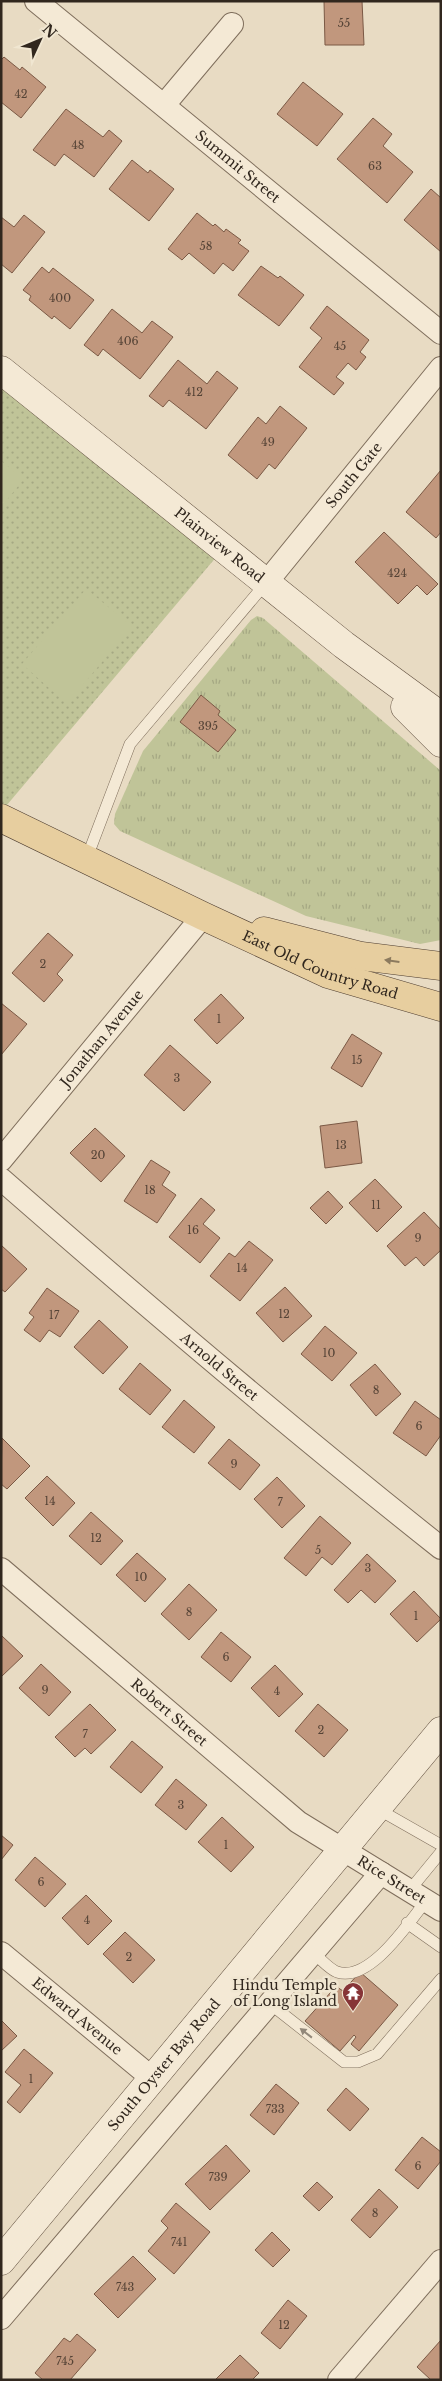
<svg xmlns="http://www.w3.org/2000/svg" width="442" height="2381" font-family="'Libre Baskerville',serif">
<style>
.grass{fill:url(#grass-tufts)}
.park{fill:url(#park-dots)}
.pitch{fill:#c0c498}
.building{fill:#c1977d;stroke:#7b5945}
.lines{fill:none;stroke-linecap:round;stroke-linejoin:round}
.lane-casing{stroke:#7f6e5c;stroke-width:12}
.street-casing{stroke:#7f6e5c;stroke-width:24}
.secondary-casing{stroke:#614f3f;stroke-width:29}
.primary-casing{stroke:#4e3d30;stroke-width:29}
.lane{stroke:#f4e9d5;stroke-width:11}
.street{stroke:#f4e9d5;stroke-width:22}
.secondary{stroke:#f4e9d5;stroke-width:28}
.primary{stroke:#e7ce9f;stroke-width:28}
.oneway{fill:#8c7a5e}
.oneway2{fill:#92887a}
.labels{text-anchor:middle;dominant-baseline:central;stroke-width:5;stroke-linejoin:round;paint-order:stroke}
.number-label{font-size:11px;fill:#554336}
.street-label{font-size:14px;fill:#31271e;stroke:#f0e6d1}
.poi-label{font-size:14px;fill:#31271e;stroke:#f0e6d1;text-anchor:end}
</style>
<defs>
<pattern id="grass-tufts" width="24" height="20" patternUnits="userSpaceOnUse" patternTransform="scale(1.25)"><rect width="24" height="20" fill="#c0c498"/><path d="M3 7l-1-3M5 7V3M7 7l1-3M15 17l-1-3M17 17v-4M19 17l1-3" fill="none" stroke="#a5a883"/></pattern>
<pattern id="park-dots" width="8" height="8" patternUnits="userSpaceOnUse" patternTransform="scale(1.25)"><rect width="8" height="8" fill="#c0c498"/><path d="M2 2h.1M6 6h.1" fill="none" stroke="#a5a883" stroke-width="1.8" stroke-linecap="round"/></pattern>
</defs>
<rect width="100%" height="100%" fill="#e8dbc3"/>
<path class="grass" d="M257,616L263,618L441,771V940L420,944L306,916L120,831L114,824L115,814L143,751L251,620Z"/>
<path class="park" d="M1,370L223,549L1,812Z"/>
<path class="pitch" d="M1,461L24,479L1,507Z
M86,589L132,626L67,704L22,664Z"/>
<path class="building" d="M324,1H362L364,45H325Z
M4,57L20,70L22,67L46,87L21,118L1,102V60Z
M303,82L343,114L317,146L277,114Z
M66,109L103,137L109,130L122,141L94,177L64,154L55,166L33,150Z
M373,118L392,134L383,146L413,172L387,203L337,159Z
M132,160L148,173L150,170L174,189L149,221L109,189Z
M431,189L441,198V252L404,220Z
M197,213L213,226L215,224L224,232L226,229L241,240L238,243L249,251L233,271L223,263L214,274L189,253L182,260L168,249Z
M24,215L45,232L12,273L1,264V217L14,227Z
M261,266L278,278L280,276L304,295L279,326L238,295Z
M42,267L49,273L53,268L94,300L70,329L54,316L52,319L29,300L31,296L23,290Z
M327,306L369,340L360,352L366,357L356,370L348,363L336,377L344,383L334,395L299,367L322,338L310,328Z
M112,309L142,333L152,321L173,337L140,379L103,349L98,356L84,345Z
M178,360L207,384L217,371L238,388L206,429L169,400L163,407L149,396Z
M280,406L307,428L275,469L269,464L257,479L228,455L258,417L266,424Z
M441,470V532L436,538L406,512Z
M384,532L438,584L427,595L417,585L398,604L355,562Z
M201,695L220,711L218,715L236,730L218,752L180,722Z
M48,933L73,955L57,974L63,980L44,1002L12,973Z
M221,994L244,1018L217,1044L194,1020Z
M1,1003L27,1024L1,1055Z
M352,1034L382,1053L362,1087L331,1068Z
M170,1045L211,1082L184,1111L144,1075Z
M357,1121L362,1163L325,1168L320,1126Z
M95,1128L125,1156L101,1182L70,1153Z
M151,1160L170,1172L162,1185L176,1195L157,1223L124,1201Z
M375,1179L402,1207L377,1232L349,1203Z
M328,1191L343,1207L326,1224L310,1208Z
M201,1198L215,1210L203,1224L220,1238L200,1263L169,1237Z
M424,1212L441,1230V1250L424,1266L416,1257L405,1266L387,1246Z
M249,1241L273,1260L240,1301L210,1276L229,1253L235,1257Z
M1,1245L27,1269L5,1292L1,1289Z
M285,1287L312,1316L283,1342L256,1313Z
M47,1288L79,1311L60,1337L49,1330L40,1342L24,1330L34,1317L29,1313Z
M99,1320L128,1347L103,1374L74,1347Z
M325,1326L357,1353L332,1381L301,1354Z
M140,1363L171,1390L150,1415L119,1389Z
M375,1364L401,1394L376,1416L350,1385Z
M184,1400L215,1427L194,1453L162,1427Z
M415,1401L441,1420V1435L426,1456L393,1433Z
M2,1438L30,1466L7,1489L1,1484Z
M229,1439L260,1465L240,1490L208,1463Z
M47,1476L75,1503L53,1526L25,1498Z
M277,1477L305,1506L282,1528L254,1499Z
M91,1512L123,1541L101,1565L69,1536Z
M320,1516L351,1543L332,1565L322,1557L306,1576L284,1558Z
M137,1553L166,1579L145,1602L116,1575Z
M367,1554L396,1581L375,1603L361,1590L348,1603L334,1590Z
M189,1584L217,1610L189,1640L161,1614Z
M414,1591L441,1619L417,1642L390,1614Z
M221,1632L251,1657L231,1682L201,1657Z
M1,1635L23,1656L2,1676L1,1675Z
M41,1664L71,1692L49,1716L19,1688Z
M275,1665L303,1694L279,1717L251,1688Z
M90,1704L116,1730L91,1754L85,1748L75,1757L55,1737Z
M318,1704L348,1730L324,1757L295,1731Z
M132,1741L163,1767L141,1793L110,1767Z
M176,1779L207,1805L186,1830L155,1805Z
M222,1817L254,1847L231,1872L198,1842Z
M1,1835L13,1845L1,1860Z
M35,1857L66,1884L45,1907L15,1880Z
M86,1895L112,1921L88,1945L62,1918Z
M125,1932L155,1960L133,1983L103,1954Z
M360,1972L398,2005L359,2051L351,2044L356,2037L354,2035L340,2051L305,2021L331,1992L337,1987L343,1991Z
M1,2020L17,2036L1,2051Z
M24,2049L53,2073L20,2113L7,2102L21,2085L5,2072Z
M276,2084L299,2103L274,2135L250,2115Z
M346,2088L369,2109L350,2131L327,2110Z
M422,2137L441,2152V2161L418,2189L395,2170Z
M226,2145L250,2171L210,2210L185,2184Z
M317,2182L333,2197L319,2211L303,2196Z
M379,2189L398,2207L370,2238L351,2220Z
M176,2203L210,2232L174,2274L148,2251L168,2228L161,2221Z
M272,2232L290,2250L273,2267L255,2250Z
M133,2256L156,2279L118,2318L94,2294Z
M288,2300L307,2316L280,2349L261,2333Z
M77,2334L96,2350L70,2380H43L35,2373L64,2338L70,2342Z
M441,2340V2380H431L417,2367Z
M240,2355L259,2373L252,2380H215Z"/>
<g class="lines">
<g class="lane-casing">
<path id="lane" d="M86,860L130,744L266,583
M376,1808L441,1845
M409,1891L441,1852
M407,1923L441,1947
M313,1953C320,1958 329,1969 337,1972C370,1983 409,1922 426,1901
M269,2003L344,2062H358L377,2054L441,1979"/>
</g>
<g class="street-casing">
<g id="street">
<path id="s1" d="M36,1L441,333"/>
<path d="M164,105L232,24"/>
<path id="s2" d="M266,583L441,368"/>
<path id="s3" d="M1,1160L203,916"/>
<path id="s4" d="M1,1179C145,1305 291,1429 441,1548"/>
<path id="s5" d="M1,1569L298,1822L441,1910"/>
<path id="s6" d="M1,1953L152,2078"/>
<path d="M1,2318L381,1873"/>
<path d="M339,2380L441,2261"/>
</g>
</g>
<g class="secondary-casing">
<g id="secondary">
<path id="s7" d="M1,370L344,645L441,716"/>
<path d="M405,707L441,743"/>
<path id="s8" d="M1,2261L441,1731"/>
</g>
</g>
<g class="primary-casing">
<g id="primary">
<path id="s9" d="M1,818L203,916L328,974L441,1007"/>
<path d="M264,931L361,956L441,966"/>
</g>
</g>
<use href="#lane" class="lane"/>
<use href="#street" class="street"/>
<use href="#secondary" class="secondary"/>
<use href="#primary" class="primary"/>
</g>
<defs><path id="oneway-solid" d="M-6-.8H1V-3.2L6.5 0L1 3.2V.8H-6Z" transform="scale(1.25)"/></defs>
<use class="oneway" href="#oneway-solid" transform="translate(392 961) rotate(-172)"/>
<use class="oneway2" href="#oneway-solid" transform="translate(306 2033) rotate(-142)"/>
<defs>
<g id="temple-pin" transform="scale(1.125)"><path d="M0 17L-7.5 6A9.5 9.5 0 1 1 7.5 6Z" fill="#873437" stroke="#f0e6d1"/><path d="M0-6L5-2H3V0L6.5 2.5H4V6H1.5V3h-3V6H-4V2.5H-6.5L-3 0V-2H-5Z" fill="#fff"/></g>
</defs>
<g fill-rule="evenodd">
<use href="#temple-pin" x="353" y="1993"/>
</g>
<g class="labels">
<g class="number-label">
<text x="344" y="23">55</text>
<text x="21" y="94">42</text>
<text x="78" y="145">48</text>
<text x="375" y="166">63</text>
<text x="206" y="246">58</text>
<text x="60" y="298">400</text>
<text x="128" y="341">406</text>
<text x="340" y="346">45</text>
<text x="194" y="392">412</text>
<text x="268" y="442">49</text>
<text x="397" y="573">424</text>
<text x="208" y="726">395</text>
<text x="43" y="964">2</text>
<text x="219" y="1019">1</text>
<text x="357" y="1060">15</text>
<text x="177" y="1078">3</text>
<text x="341" y="1145">13</text>
<text x="98" y="1155">20</text>
<text x="150" y="1190">18</text>
<text x="376" y="1205">11</text>
<text x="193" y="1230">16</text>
<text x="418" y="1238">9</text>
<text x="242" y="1268">14</text>
<text x="284" y="1314">12</text>
<text x="54" y="1315">17</text>
<text x="329" y="1353">10</text>
<text x="376" y="1390">8</text>
<text x="419" y="1426">6</text>
<text x="234" y="1464">9</text>
<text x="50" y="1501">14</text>
<text x="280" y="1502">7</text>
<text x="96" y="1538">12</text>
<text x="318" y="1550">5</text>
<text x="368" y="1568">3</text>
<text x="141" y="1577">10</text>
<text x="189" y="1612">8</text>
<text x="416" y="1616">1</text>
<text x="226" y="1657">6</text>
<text x="45" y="1690">9</text>
<text x="277" y="1691">4</text>
<text x="321" y="1730">2</text>
<text x="85" y="1734">7</text>
<text x="181" y="1805">3</text>
<text x="226" y="1845">1</text>
<text x="41" y="1882">6</text>
<text x="87" y="1920">4</text>
<text x="129" y="1957">2</text>
<text x="31" y="2079">1</text>
<text x="275" y="2109">733</text>
<text x="418" y="2166">6</text>
<text x="218" y="2177">739</text>
<text x="375" y="2213">8</text>
<text x="179" y="2242">741</text>
<text x="125" y="2287">743</text>
<text x="284" y="2325">12</text>
<text x="65" y="2361">745</text>
</g>
<g class="street-label">
<text stroke="none"><textPath href="#s1" startOffset="261">Summit Street</textPath></text>
<text stroke="none"><textPath href="#s2" startOffset="139">South Gate</textPath></text>
<text stroke="none"><textPath href="#s7" startOffset="280">Plainview Road</textPath></text>
<text stroke="none"><textPath href="#s9" startOffset="352">East Old Country Road</textPath></text>
<text stroke="none"><textPath href="#s3" startOffset="158">Jonathan Avenue</textPath></text>
<text stroke="none"><textPath href="#s4" startOffset="288">Arnold Street</textPath></text>
<text stroke="none"><textPath href="#s5" startOffset="221">Robert Street</textPath></text>
<text stroke="none"><textPath href="#s5" startOffset="500">Rice Street</textPath></text>
<text stroke="none"><textPath href="#s6" startOffset="99">Edward Avenue</textPath></text>
<text stroke="none"><textPath href="#s8" startOffset="255">South Oyster Bay Road</textPath></text>
</g>
<g class="poi-label">
<text x="337" y="1985">Hindu Temple<tspan x="337" dy="16">of Long Island</tspan></text>
</g>
</g>
<rect width="442" height="2381" fill="none" stroke="#31271e" stroke-width="5"/>
<g transform="translate(40 40) rotate(46)" stroke="#f0e6d1" stroke-width="4" paint-order="stroke">
<path d="M0-4L9 19L0 12L-9 19Z" fill="#31271e"/>
<text y="-8" font-size="14" font-weight="bold" text-anchor="middle" fill="#31271e">N</text>
</g>
</svg>
